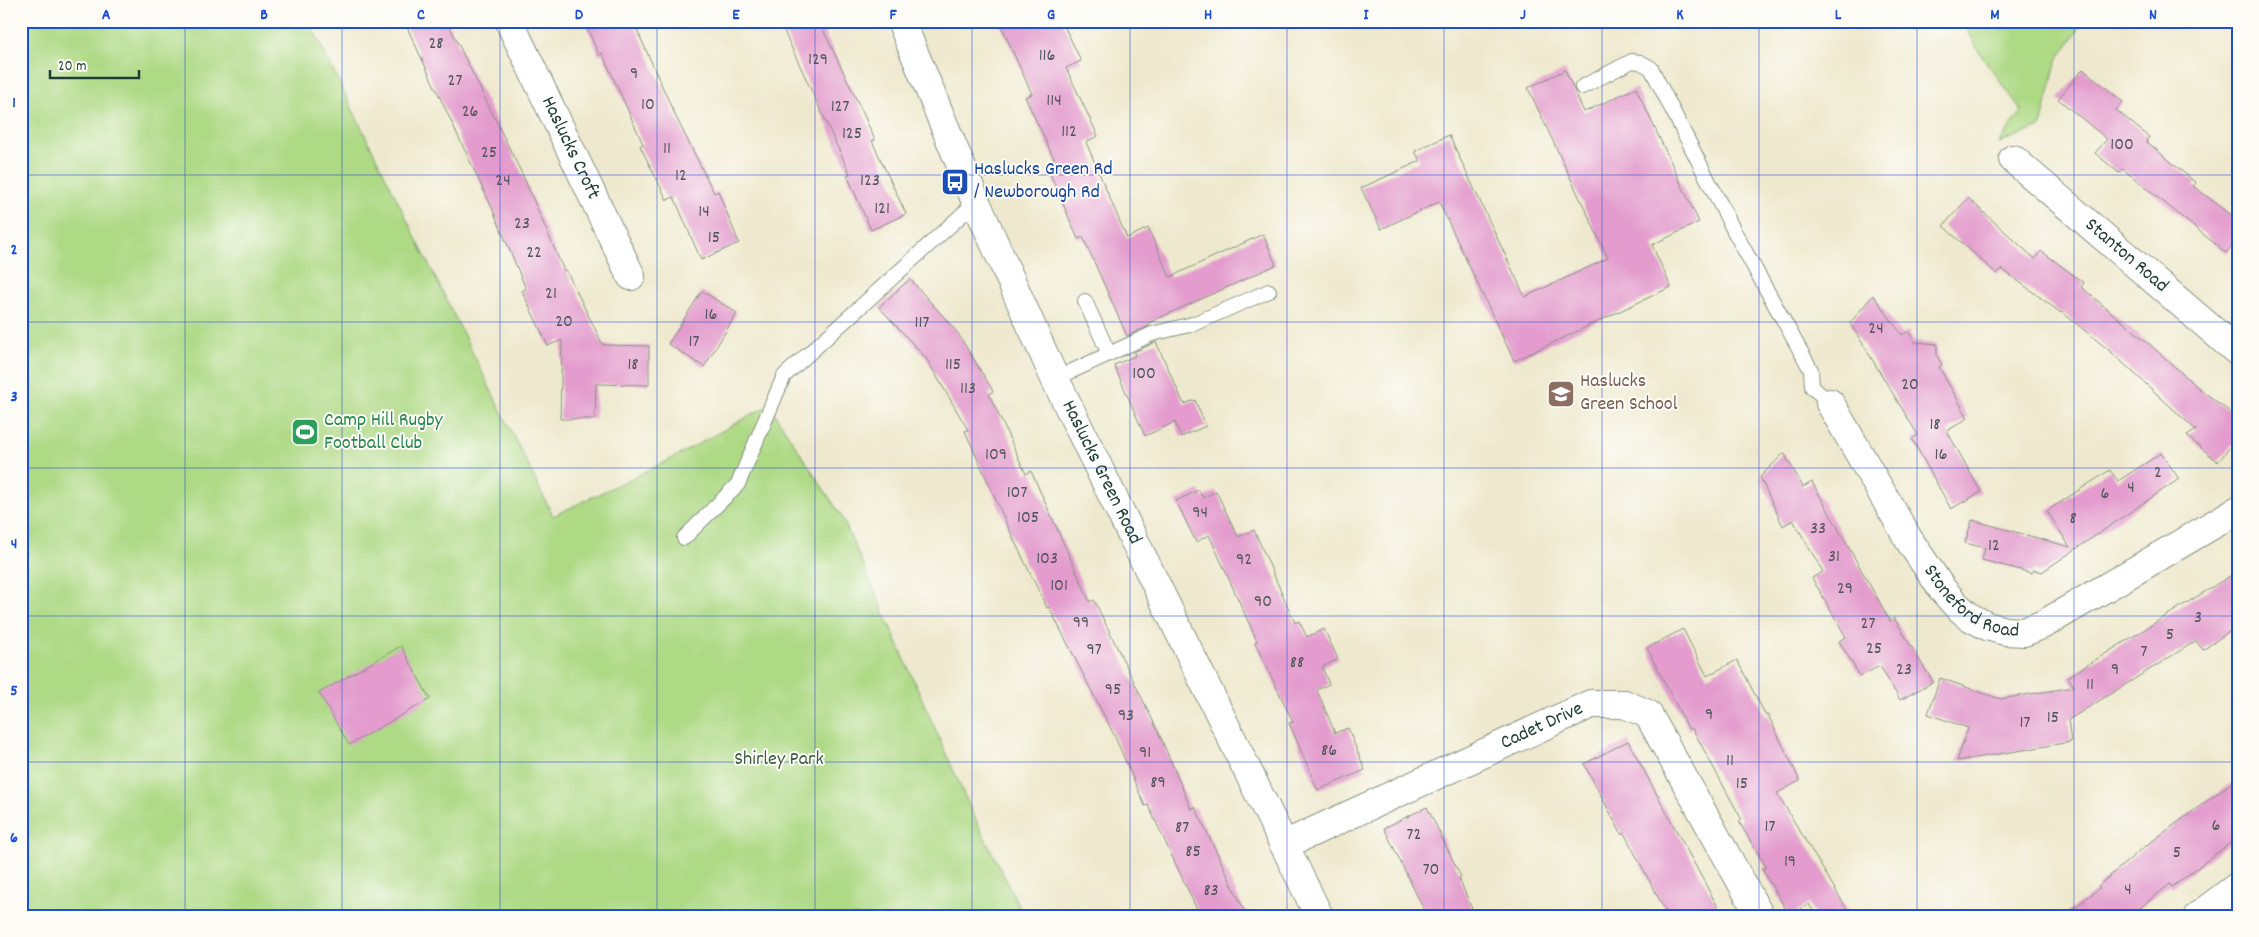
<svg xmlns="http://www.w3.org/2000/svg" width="2259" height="937" font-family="Dekko,sans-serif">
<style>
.green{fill:#aed985;stroke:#668b5c}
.building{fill:#e39ccd}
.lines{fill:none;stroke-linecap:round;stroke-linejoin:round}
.service-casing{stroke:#869381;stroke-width:16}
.minor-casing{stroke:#869381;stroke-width:30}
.tertiary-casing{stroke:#869381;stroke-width:30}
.service{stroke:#fff;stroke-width:14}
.minor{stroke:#fff;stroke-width:28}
.tertiary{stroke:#fff;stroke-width:28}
.grid{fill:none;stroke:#1d4ed8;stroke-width:1;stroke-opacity:0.55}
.labels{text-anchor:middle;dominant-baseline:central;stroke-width:4;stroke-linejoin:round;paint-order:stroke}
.number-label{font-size:18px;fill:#50555a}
.street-label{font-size:20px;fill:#1f3d34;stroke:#fdfcf7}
.transit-label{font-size:20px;fill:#164399;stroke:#fdfcf7;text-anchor:start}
.education-label{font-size:20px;fill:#785e54;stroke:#fdfcf7;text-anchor:start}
.leisure-label{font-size:20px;fill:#27864d;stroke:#fdfcf7;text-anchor:start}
.park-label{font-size:20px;fill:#3c5c44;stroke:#fdfcf7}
.neatline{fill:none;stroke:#1d4ed8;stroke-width:2}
.grid-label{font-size:16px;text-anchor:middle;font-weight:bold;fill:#1d4ed8}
</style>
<rect width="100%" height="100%" fill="#fdfcf7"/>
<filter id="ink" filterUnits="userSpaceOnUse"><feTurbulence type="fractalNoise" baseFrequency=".02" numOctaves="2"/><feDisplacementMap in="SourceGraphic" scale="10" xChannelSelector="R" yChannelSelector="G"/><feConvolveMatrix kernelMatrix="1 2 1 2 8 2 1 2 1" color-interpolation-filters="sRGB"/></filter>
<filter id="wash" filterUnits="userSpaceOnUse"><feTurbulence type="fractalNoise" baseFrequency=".0096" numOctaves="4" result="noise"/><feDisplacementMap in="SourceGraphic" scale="20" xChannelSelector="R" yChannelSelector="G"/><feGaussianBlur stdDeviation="1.12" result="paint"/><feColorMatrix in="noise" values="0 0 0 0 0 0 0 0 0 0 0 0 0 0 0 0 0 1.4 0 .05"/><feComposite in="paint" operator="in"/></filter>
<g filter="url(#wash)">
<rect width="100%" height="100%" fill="#eee9ce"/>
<path class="green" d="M21,21H309L553,516L671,459L769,405L842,517L970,808L1024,916H21Z
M1963,21H2085L2056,62L2041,127L1999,143L2022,111L1979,52Z"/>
<g id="blocks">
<path class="building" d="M404,21H447L524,178L564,271L566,270L603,345L649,346V385L596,384L595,419H560L562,340L548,346L522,291L526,289L492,208Z
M584,21H633L675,115L714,193L718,191L739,243L701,260L674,197L667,200L640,146L643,144L602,53L599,55Z
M798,21H819L863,113L875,140L872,141L906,214L871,230L847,175L850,174L783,29Z
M999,21H1062L1081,61L1066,68L1098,136L1086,142L1105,187L1127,238L1148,228L1170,277L1263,234L1276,265L1148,323L1149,326L1127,336L1083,237L1078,239L1048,169L1057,165L1025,97L1032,94Z
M2083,69L2123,102L2116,110L2149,137L2146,141L2196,183L2193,186L2238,220V238L2226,253L2123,169L2119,173L2095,153L2107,139L2058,99Z
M1565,70L1584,112L1636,88L1699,222L1652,245L1671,287L1514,361L1439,202L1381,229L1361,188L1420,161L1415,151L1449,135L1525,297L1608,258L1528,88Z
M1968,198L2035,259L2041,251L2084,283L2081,287L2147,342L2196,386L2238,418V437L2218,462L2187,436L2196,430L2110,351L2062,312L2061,313L2002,269L1997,274L1943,226Z
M910,279L957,332L993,391L989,394L1026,474L1031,471L1090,602L1094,600L1157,729L1191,809L1195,807L1247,916H1200L1148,805L1145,806L1115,737L1049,607L1047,608L1014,540L965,431L968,430L926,358L879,307Z
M702,291L737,313L704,367L668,344Z
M1873,295L1902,335L1908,331L1915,342L1937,344V356L1942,365L1939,367L1968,418L1947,431L1981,492L1951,509L1912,439L1918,435L1850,323Z
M1156,342L1184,404L1195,400L1206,426L1181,437L1175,422L1145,436L1114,365L1135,356L1134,352Z
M1784,453L1803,487L1812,482L1890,621L1894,618L1933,682L1900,700L1880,666L1860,676L1839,641L1846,637L1812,578L1823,572L1793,520L1783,526L1760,477Z
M2161,453L2179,479L2042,572L2034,570L2032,573L1982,560L1985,548L1965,543L1972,520L2070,547L2047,511L2110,470L2118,481Z
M1199,490L1203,498L1216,491L1238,537L1254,530L1295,623L1299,621L1307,637L1324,629L1338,659L1322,667L1329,684L1317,690L1335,733L1348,728L1365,770L1318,790L1289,723L1293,722L1255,643L1257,641L1209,535L1196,542L1176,501Z
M2238,571V625L2203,650L2196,641L2068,720L2071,742L1957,761L1968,728L1928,714L1940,678L2000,699L2074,687L2068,677Z
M1683,629L1707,676L1737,660L1766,716L1768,715L1800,781L1777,793L1851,916H1816L1809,904L1790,916L1762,869L1766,867L1739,822L1742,820L1692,728L1689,730L1647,648Z
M401,646L430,699L349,745L319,693Z
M1628,741L1708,889L1723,916H1668L1624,833L1622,835L1584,764Z
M2238,778V837L2172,887L2170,884L2130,916H2063L2100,888L2098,886L2143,848Z
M1427,807L1461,877L1459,878L1475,916H1427L1384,828Z"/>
</g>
</g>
<g filter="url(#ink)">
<use href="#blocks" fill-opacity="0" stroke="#869381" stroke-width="1"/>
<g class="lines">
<g class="service-casing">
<path id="service" d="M1582,87L1632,61L1640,62L1651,68L1734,231L1811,370L1812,387L1830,403
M1085,301L1109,354
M1055,379L1152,334L1193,324L1269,291
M684,538L738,484L784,376L976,202"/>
</g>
<g class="minor-casing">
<g id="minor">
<path id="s1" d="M509,21L631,276"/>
<path id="s2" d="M2013,159L2238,352"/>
<path id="s3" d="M1830,403L1909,540L1942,589L1956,605L1970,617L1987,626L2005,631L2024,632L2044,624L2238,510"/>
<path id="s4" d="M1284,845L1591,704H1624L1648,714L1760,916"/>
<path d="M2198,916L2238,886"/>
</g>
</g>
<g class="tertiary-casing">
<g id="tertiary">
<path id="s5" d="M901,21L976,202L1055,379L1319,916"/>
</g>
</g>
<use href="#service" class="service"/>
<use href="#minor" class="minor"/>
<use href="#tertiary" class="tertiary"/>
</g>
</g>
<path class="grid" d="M185,21V916M342,21V916M500,21V916M657,21V916M815,21V916M972,21V916M1130,21V916M1287,21V916M1444,21V916M1602,21V916M1759,21V916M1917,21V916M2074,21V916M21,175H2238M21,322H2238M21,468H2238M21,616H2238M21,762H2238"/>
<defs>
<g id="bus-square" transform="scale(1.4375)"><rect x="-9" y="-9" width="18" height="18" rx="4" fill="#1a4fb4" stroke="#fdfcf7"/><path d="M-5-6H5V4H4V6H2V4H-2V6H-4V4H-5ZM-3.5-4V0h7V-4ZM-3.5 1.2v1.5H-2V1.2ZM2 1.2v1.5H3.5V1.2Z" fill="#fff"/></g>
<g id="school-square" transform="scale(1.4375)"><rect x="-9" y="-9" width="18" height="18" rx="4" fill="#8d6e63" stroke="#fdfcf7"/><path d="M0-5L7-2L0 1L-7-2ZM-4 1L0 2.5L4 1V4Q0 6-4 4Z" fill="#fff"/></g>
<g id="stadium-square" transform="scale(1.4375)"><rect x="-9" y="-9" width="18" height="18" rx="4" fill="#2e9e5b" stroke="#fdfcf7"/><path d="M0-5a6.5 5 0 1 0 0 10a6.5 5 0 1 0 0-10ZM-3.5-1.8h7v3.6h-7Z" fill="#fff"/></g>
</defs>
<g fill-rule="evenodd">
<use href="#bus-square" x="955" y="182"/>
<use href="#school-square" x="1561" y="394"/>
<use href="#stadium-square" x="305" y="432"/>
</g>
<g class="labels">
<g class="number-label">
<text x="436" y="44">28</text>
<text x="1047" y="56">116</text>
<text x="818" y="60">129</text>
<text x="634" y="74">9</text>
<text x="455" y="81">27</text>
<text x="1054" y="101">114</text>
<text x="648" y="105">10</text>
<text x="840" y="107">127</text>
<text x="470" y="112">26</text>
<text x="1069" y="132">112</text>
<text x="852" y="134">125</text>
<text x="2122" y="145">100</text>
<text x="667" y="149">11</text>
<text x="489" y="153">25</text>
<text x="681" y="176">12</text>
<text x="503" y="181">24</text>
<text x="870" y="181">123</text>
<text x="882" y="209">121</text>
<text x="704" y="212">14</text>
<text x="522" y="224">23</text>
<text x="714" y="238">15</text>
<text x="534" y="253">22</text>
<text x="551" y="294">21</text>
<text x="711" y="315">16</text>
<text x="564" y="322">20</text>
<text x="922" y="323">117</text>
<text x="1876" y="329">24</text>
<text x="694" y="342">17</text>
<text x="633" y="365">18</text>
<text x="953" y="365">115</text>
<text x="1144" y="374">100</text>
<text x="1910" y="385">20</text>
<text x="968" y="389">113</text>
<text x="1935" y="425">18</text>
<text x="996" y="455">109</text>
<text x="1941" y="455">16</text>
<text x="2158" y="473">2</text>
<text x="2131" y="488">4</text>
<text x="1017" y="493">107</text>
<text x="2105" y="494">6</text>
<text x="1200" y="513">94</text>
<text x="1028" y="518">105</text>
<text x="2073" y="519">8</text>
<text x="1818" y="529">33</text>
<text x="1994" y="546">12</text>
<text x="1834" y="557">31</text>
<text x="1047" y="559">103</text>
<text x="1244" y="560">92</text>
<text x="1059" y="586">101</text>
<text x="1845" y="589">29</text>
<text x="1263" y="602">90</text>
<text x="2198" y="618">3</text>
<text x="1081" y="623">99</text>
<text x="1868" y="624">27</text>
<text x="2170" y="635">5</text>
<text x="1874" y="649">25</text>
<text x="1094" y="650">97</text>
<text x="2144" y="652">7</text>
<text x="1297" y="663">88</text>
<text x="1904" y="670">23</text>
<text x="2115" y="670">9</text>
<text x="2090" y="685">11</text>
<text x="1113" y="690">95</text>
<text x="1709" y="715">9</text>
<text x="1126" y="716">93</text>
<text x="2053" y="718">15</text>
<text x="2025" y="723">17</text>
<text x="1329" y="751">86</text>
<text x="1145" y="753">91</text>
<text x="1730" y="761">11</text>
<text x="1158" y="783">89</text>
<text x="1742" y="784">15</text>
<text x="2216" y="826">6</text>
<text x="1770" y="827">17</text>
<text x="1182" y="828">87</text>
<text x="1414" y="835">72</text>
<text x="1193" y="852">85</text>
<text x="2177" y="853">5</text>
<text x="1790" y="862">19</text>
<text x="1431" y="870">70</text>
<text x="2128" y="890">4</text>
<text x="1211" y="891">83</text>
</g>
<g class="street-label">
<text stroke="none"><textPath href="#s1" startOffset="141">Haslucks Croft</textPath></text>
<text stroke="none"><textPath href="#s2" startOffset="149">Stanton Road</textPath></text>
<text stroke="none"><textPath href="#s5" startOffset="494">Haslucks Green Road</textPath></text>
<text stroke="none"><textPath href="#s3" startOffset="250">Stoneford Road</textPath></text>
<text stroke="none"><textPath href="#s4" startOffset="284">Cadet Drive</textPath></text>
</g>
<g class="transit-label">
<text x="974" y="170">Haslucks Green Rd<tspan x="974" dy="23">/ Newborough Rd</tspan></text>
</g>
<g class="education-label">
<text x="1580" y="382">Haslucks<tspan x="1580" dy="23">Green School</tspan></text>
</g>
<g class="leisure-label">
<text x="324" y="421">Camp Hill Rugby<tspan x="324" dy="23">Football Club</tspan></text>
</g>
<g class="park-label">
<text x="779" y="760">Shirley Park</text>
</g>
</g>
<rect width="2259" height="937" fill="none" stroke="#fdfcf7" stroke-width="55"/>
<path d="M50 70v8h89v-8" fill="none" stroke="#1f3d34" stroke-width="2.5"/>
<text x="58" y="70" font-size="15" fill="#1f3d34" stroke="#fdfcf7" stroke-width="4" paint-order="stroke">20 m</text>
<rect x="28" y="28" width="2204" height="882" class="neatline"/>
<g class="grid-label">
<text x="106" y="19">A</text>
<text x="264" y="19">B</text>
<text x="421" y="19">C</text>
<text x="579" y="19">D</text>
<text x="736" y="19">E</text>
<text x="893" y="19">F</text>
<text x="1051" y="19">G</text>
<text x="1208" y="19">H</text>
<text x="1366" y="19">I</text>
<text x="1523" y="19">J</text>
<text x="1680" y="19">K</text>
<text x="1838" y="19">L</text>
<text x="1995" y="19">M</text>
<text x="2153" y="19">N</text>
<text x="14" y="107">1</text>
<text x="14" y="254">2</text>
<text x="14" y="401">3</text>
<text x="14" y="548">4</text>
<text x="14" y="695">5</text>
<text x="14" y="842">6</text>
</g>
</svg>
